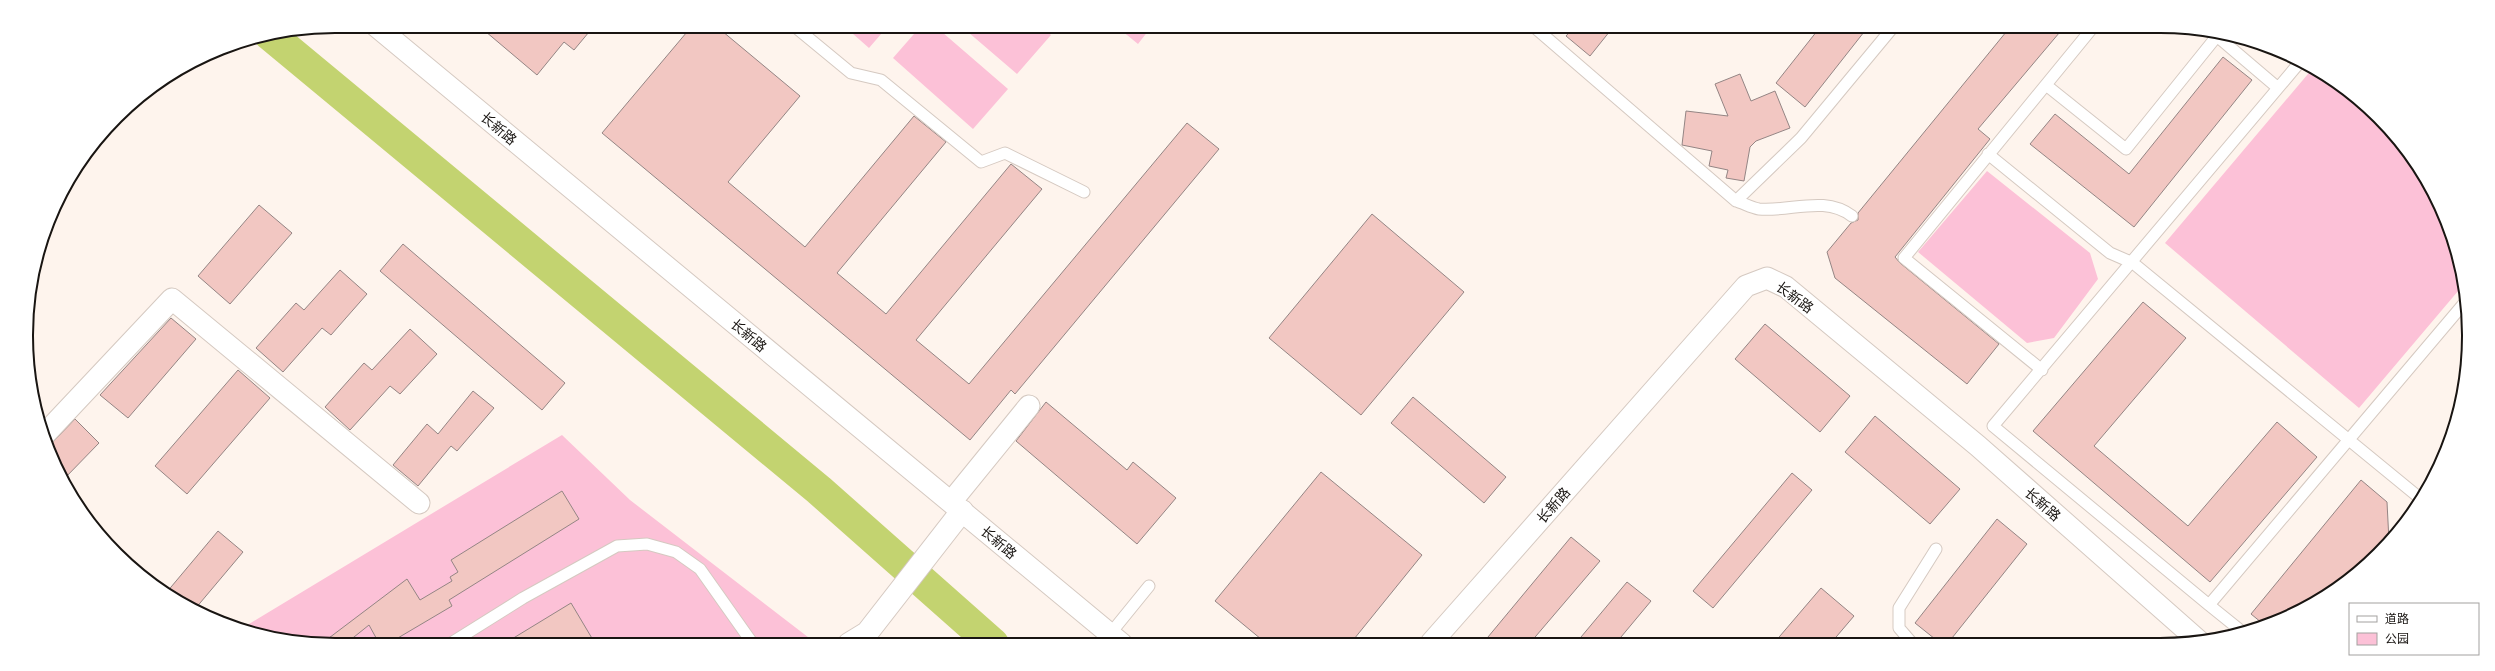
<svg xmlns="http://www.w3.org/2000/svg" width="2495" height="671" font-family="Barlow,'Noto Sans SC',sans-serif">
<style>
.green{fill:#fcc1d7}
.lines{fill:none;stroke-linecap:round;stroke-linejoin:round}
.river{stroke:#c3d370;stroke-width:32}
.building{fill:#f2c7c2;stroke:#948584}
.service-casing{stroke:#d5c9c1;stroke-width:13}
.minor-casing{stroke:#d5c9c1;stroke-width:23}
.tertiary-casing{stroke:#d5c9c1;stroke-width:24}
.service{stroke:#fff;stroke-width:11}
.minor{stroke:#fff;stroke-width:21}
.tertiary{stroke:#fff;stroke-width:22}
.labels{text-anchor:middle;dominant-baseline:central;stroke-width:4;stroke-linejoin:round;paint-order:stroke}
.street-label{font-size:14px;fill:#191512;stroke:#fff}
.rim{fill:none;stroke:#191512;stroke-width:2}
</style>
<rect width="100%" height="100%" fill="#fef4ed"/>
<path class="green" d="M844,26H888L869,48Z
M921,26H935L1008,89L973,129L893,58Z
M961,26H1041L1051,35L1017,74Z
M1116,26H1152L1138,44Z
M2313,68C2372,100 2418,155 2445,216C2453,235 2457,256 2463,275L2464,284L2359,408L2165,243Z
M1987,171L2090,253L2098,279L2054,338L2027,343L1918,252Z
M562,435L630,500L817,644L336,645L275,639L244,627Z"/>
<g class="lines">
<path class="river" d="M269,34L819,490L993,644"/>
</g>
<path class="building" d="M479,26H594L574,50L564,42L537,75Z
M692,26H716L800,96L728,182L805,247L914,116L946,142L837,273L886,314L1011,164L1042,189L916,340L969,384L1187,123L1219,149L1015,394L1011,390L970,440L602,133Z
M1575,26H1614L1590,56L1566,36Z
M1821,26H1856L1864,32L1805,107L1776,83Z
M2011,26H2065L1978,129L1990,139L1895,257L1900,263L1999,344L1967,384L1835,278L1827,252L1851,223L1858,220V213Z
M2223,57L2252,80L2134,227L2030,144L2055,114L2129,174Z
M1740,74L1751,101L1775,91L1790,128L1756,141L1750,147L1744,181L1726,178L1728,170L1709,166L1712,151L1682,145L1686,111L1728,116L1715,84Z
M259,205L292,233L230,304L198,276Z
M1372,214L1464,292L1361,415L1269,338Z
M403,244L565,383L542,410L380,271Z
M340,270L367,294L331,335L322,328L283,372L256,348L296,303L304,310Z
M2143,302L2186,338L2094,446L2188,526L2277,422L2317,457L2210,582L2033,431Z
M171,318L196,339L128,418L100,395Z
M1765,324L1850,396L1820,432L1735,359Z
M410,329L437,354L400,394L390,386L350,430L325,407L364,363L372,370Z
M238,370L270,398L187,494L155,466Z
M473,391L494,408L457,451L451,446L418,486L393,465L427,424L438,434Z
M1413,397L1506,477L1484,503L1391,423Z
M1046,402L1127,470L1133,462L1176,498L1137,544L1016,441Z
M1875,416L1960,489L1930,524L1845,452Z
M75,419L99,443L63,480L48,447Z
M1321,472L1422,555L1350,644H1267L1215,601Z
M1792,473L1812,490L1713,608L1693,591Z
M2361,480L2387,502L2389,541L2378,555L2296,613L2262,623L2251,614Z
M562,491L579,519L449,600L452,606L386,645H380L369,625L344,645L321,644L407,579L420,600L452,581L450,577L458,572L451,560Z
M1997,519L2027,544L1948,643H1940L1915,623Z
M218,531L243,552L195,609L181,603L166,593Z
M1571,537L1600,561L1530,643H1483Z
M1627,582L1651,601L1616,643H1576Z
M1821,588L1854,616L1831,643H1774Z
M571,603L596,645H502Z"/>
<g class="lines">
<g class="service-casing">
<path id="service" d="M794,26L851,73L881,80L981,162L1005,153L1084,192
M1533,26L1736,201L1801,138L1894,26
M2211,31L2278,88
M2300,62L1993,426L2209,605L2466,301
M2046,85L2126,149L2217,36
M1988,154L2110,253L2133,263L2421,499
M1736,201C1743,203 1752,208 1759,209C1791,212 1824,195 1852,216
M2042,370L1904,258L2094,26
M2209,605L2240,630
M1110,634L1149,586
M1912,643L1899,628V608L1936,549
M448,645L523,598L617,546L647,544L676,552L700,569L753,644"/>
</g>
<g class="minor-casing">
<path id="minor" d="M376,26L1122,644
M44,435L172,299L419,503
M951,502L1029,406
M1431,643L1746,286L1767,278L1786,287L1978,446L2200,642"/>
</g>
<g class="tertiary-casing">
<path id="tertiary" d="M849,644L867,633L962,511"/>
</g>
<use href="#service" class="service"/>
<use href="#minor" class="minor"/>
<use href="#tertiary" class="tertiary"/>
</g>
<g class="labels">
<g class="street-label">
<text transform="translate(499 128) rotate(40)">长新路</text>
<text transform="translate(1795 297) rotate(36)">长新路</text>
<text transform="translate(749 335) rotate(40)">长新路</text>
<text transform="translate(2043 504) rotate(41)">长新路</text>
<text transform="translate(1553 505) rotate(-49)">长新路</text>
<text transform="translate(999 542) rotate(40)">长新路</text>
</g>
</g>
<path d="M0 0H2495V671H0ZM335 33H2160A302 302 0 0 1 2462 335V336A302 302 0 0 1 2160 638H335A302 302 0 0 1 33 336V335A302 302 0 0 1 335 33Z" fill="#fff" fill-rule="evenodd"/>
<path class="rim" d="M335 33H2160A302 302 0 0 1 2462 335V336A302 302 0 0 1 2160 638H335A302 302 0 0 1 33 336V335A302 302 0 0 1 335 33Z"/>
<rect x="2349" y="603" width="130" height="52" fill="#ffffff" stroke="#a3a1a0"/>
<rect x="2357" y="616" width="20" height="6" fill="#ffffff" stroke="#a3a1a0"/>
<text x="2385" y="623" font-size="12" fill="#191512">道路</text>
<rect x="2357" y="633" width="20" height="12" fill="#fcc1d7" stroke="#a3a1a0"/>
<text x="2385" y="643" font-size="12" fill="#191512">公园</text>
</svg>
